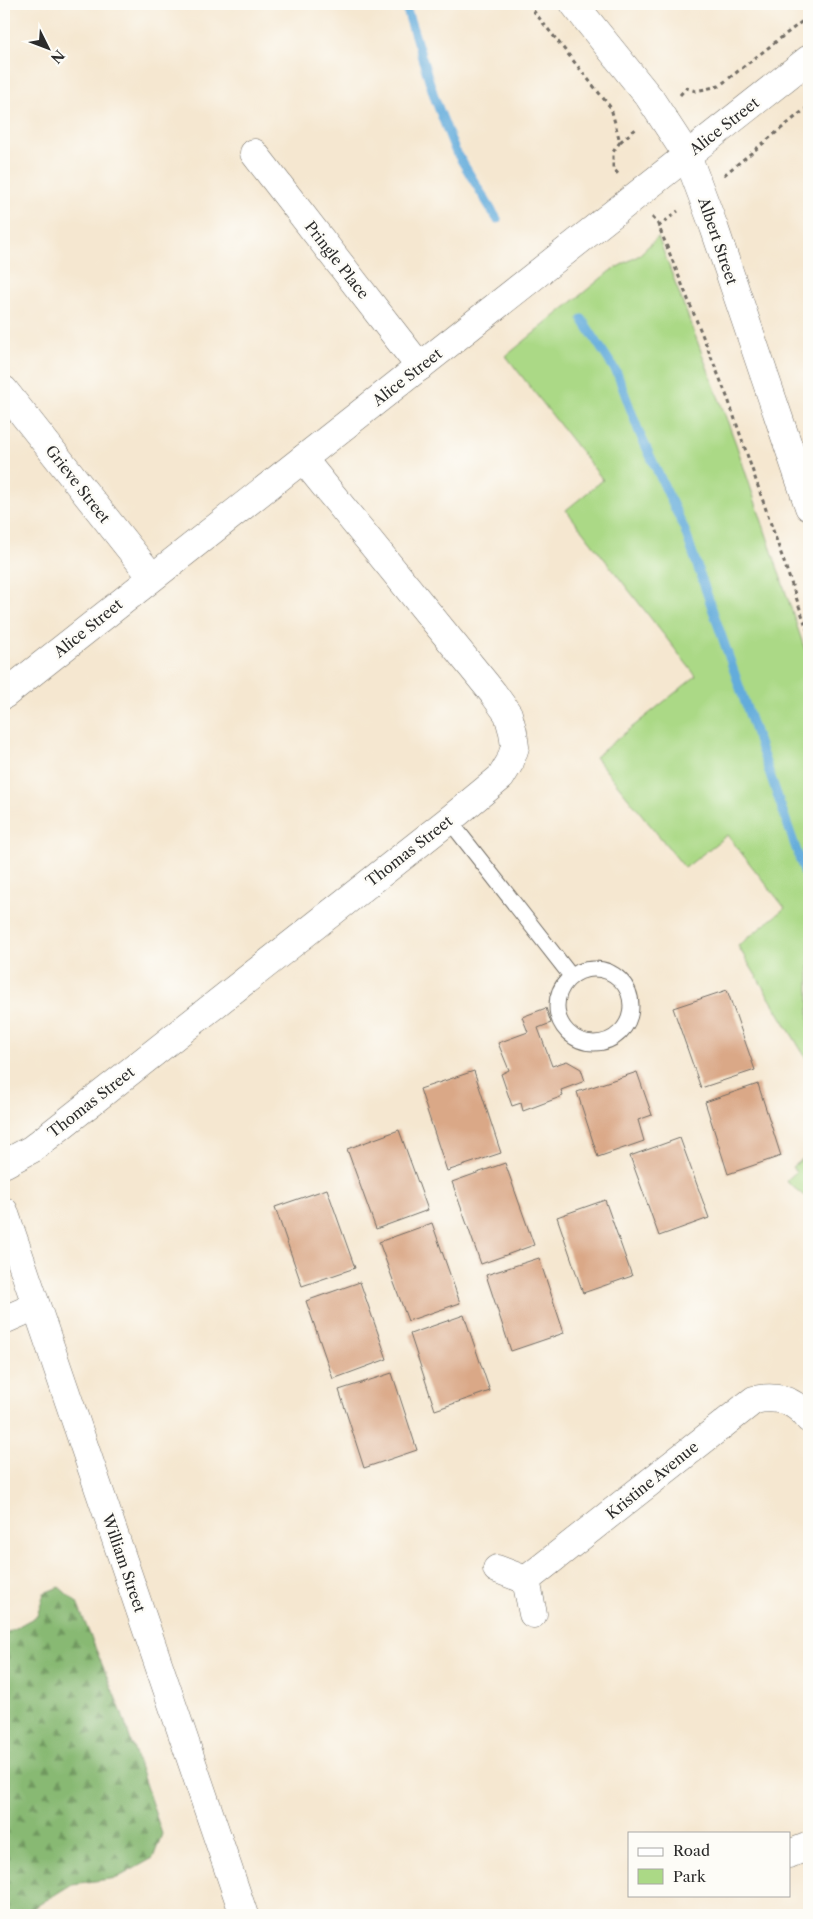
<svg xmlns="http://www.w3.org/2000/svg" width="813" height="1919" font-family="'Libre Caslon Text',serif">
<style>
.green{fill:#abd986;stroke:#6b8258}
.forest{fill:url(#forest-firs);stroke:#5a724f}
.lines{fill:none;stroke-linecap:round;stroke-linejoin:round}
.stream{stroke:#63acdb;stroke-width:9}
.building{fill:#daa887}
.service-casing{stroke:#726d65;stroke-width:17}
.minor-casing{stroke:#726d65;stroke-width:29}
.tertiary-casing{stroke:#726d65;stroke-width:29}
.path{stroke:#726d65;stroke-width:3;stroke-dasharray:4 4;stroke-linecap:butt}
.service{stroke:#fff;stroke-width:15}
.minor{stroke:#fff;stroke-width:28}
.tertiary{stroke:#fff;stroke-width:28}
.labels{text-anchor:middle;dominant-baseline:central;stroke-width:5;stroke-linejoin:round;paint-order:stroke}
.street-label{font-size:15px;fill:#2b2b2b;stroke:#fdfcf7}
</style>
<defs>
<pattern id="forest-firs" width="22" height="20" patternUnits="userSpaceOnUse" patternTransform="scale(1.25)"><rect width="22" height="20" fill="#88b973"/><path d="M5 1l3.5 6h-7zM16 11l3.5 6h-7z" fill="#6f975f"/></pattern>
</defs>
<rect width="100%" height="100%" fill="#fdfcf7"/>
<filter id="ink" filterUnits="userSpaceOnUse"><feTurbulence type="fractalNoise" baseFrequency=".02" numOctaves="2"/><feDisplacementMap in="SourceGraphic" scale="10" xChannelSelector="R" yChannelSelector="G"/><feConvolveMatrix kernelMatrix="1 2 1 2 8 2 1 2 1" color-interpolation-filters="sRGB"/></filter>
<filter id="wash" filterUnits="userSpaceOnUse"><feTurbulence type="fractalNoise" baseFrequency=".0096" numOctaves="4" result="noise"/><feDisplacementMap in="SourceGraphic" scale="20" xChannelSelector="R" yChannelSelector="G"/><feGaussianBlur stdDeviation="1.12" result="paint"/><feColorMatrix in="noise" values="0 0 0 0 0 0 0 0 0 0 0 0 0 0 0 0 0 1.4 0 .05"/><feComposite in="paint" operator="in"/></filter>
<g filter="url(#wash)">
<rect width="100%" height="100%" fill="#f5e7d0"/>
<path class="green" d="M658,237L736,444L809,662V1063L738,946L785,908L727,835L685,868L595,757L696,676L566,510L603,480L506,356L610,271L638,256Z
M809,1154V1200L786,1181L796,1172L792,1167Z"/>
<path class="forest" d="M59,1587L77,1603L121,1711L162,1834L153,1858L117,1878L72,1884L24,1914H4V1634L37,1616L44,1593Z"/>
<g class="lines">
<path class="stream" d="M405,4L435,99L455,150L497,219
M582,319L617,373L639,432L684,528L809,886"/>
</g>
<g id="blocks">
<path class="building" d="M727,990L755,1070L701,1088L673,1008Z
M546,1008L551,1023L538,1028L552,1066L567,1061L581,1069L585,1081L561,1090L563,1096L523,1111L521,1103L512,1106L501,1074L509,1070L498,1043L528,1032L522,1017Z
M474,1071L501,1153L447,1171L420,1089Z
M637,1072L652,1115L638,1120L644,1141L598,1157L577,1092Z
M758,1084L781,1156L728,1174L705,1102Z
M399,1130L428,1210L376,1229L347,1149Z
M680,1138L709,1218L659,1236L630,1156Z
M505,1163L534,1245L481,1264L452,1182Z
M327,1189L355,1268L302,1286L275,1207Z
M605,1200L632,1276L583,1293L557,1217Z
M432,1223L460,1303L408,1321L379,1242Z
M539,1258L564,1333L511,1351L486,1275Z
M360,1282L387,1359L333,1379L306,1301Z
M464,1315L490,1391L435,1410L410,1334Z
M392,1373L417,1450L364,1468L339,1390Z"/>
</g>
</g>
<g filter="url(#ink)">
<use href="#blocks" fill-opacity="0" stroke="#726d65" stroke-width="1"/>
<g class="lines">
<g class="service-casing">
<path id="service" d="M449,820L571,976
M557 1006a37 37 0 1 1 74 0a37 37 0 1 1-74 0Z"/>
</g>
<g class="minor-casing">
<path id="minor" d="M574,4L649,97L687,155L714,227L809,507
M254,153L420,367
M4,390L152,577
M4,1164L32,1149L449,820L501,777L510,762L515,747L513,732L508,714L493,693L303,459
M4,1211L244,1915
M4,1320L36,1306
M497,1569L526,1580L754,1400C777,1395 795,1400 809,1419
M526,1580L533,1614
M789,1854L809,1846"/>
</g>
<g class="tertiary-casing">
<path id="tertiary" d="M4,695L809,59"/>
</g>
<path class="path" d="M528,4L611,108L620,142L613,152V168L619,175
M680,95L686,88L696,91L719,86L809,16
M620,142L637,128
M724,175L809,106
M652,217L657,222L728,399L809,635
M658,227L678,211"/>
<use href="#service" class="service"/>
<use href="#minor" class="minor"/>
<use href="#tertiary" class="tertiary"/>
</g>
</g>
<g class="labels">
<g class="street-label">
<text transform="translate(724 126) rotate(-38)">Alice Street</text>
<text transform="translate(718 241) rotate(71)">Albert Street</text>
<text transform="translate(337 260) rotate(52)">Pringle Place</text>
<text transform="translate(407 377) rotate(-38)">Alice Street</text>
<text transform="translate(78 484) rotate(52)">Grieve Street</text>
<text transform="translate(88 628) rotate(-39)">Alice Street</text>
<text transform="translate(409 851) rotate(-38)">Thomas Street</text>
<text transform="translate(91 1102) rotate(-38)">Thomas Street</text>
<text transform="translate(652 1480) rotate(-39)">Kristine Avenue</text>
<text transform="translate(124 1563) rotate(71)">William Street</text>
</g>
</g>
<rect width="813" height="1919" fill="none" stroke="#fdfcf7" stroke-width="20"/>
<rect x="628" y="1832" width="162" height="65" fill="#fdfcf7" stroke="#a9a8a5"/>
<rect x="638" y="1848" width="25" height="8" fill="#ffffff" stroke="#a9a8a5"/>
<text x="673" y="1856" font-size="15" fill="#2b2b2b">Road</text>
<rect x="638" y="1869" width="25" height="15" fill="#abd986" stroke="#a9a8a5"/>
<text x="673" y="1882" font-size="15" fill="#2b2b2b">Park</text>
<g transform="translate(48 48) rotate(132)" stroke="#fdfcf7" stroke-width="4" paint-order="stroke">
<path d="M0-4L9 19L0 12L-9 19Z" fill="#2b2b2b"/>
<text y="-8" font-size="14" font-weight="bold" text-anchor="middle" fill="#2b2b2b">N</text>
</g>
</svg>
